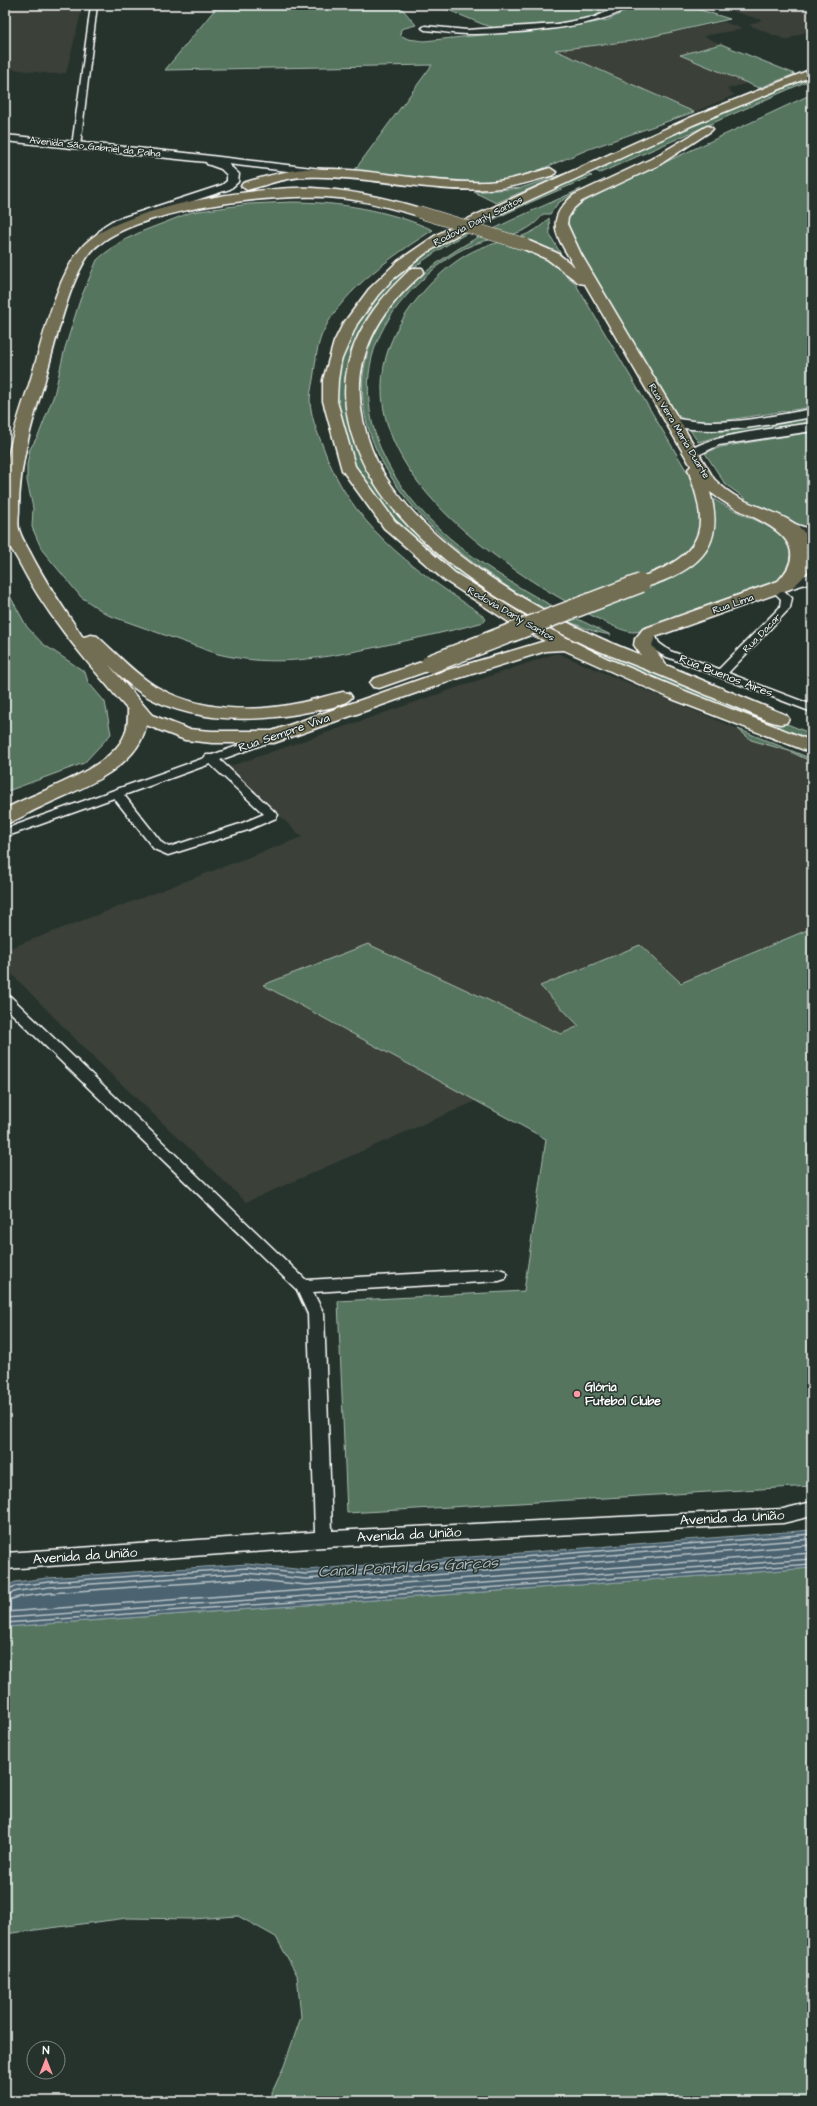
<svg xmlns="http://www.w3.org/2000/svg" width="817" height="2106" font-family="'Architects Daughter',sans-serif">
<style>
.built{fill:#3b4139}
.green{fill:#54755f;stroke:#aabaaf}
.water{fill:#4b6470;stroke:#93a2a9}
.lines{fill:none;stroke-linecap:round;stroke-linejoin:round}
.shore{stroke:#b7c1c6;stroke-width:1.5}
.minor-casing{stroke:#fff;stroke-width:3}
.tertiary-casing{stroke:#fff;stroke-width:3}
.secondary-casing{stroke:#fff;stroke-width:3}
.primary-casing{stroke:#fff;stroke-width:3}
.minor{fill:#26332d;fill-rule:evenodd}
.tertiary{fill:#26332d;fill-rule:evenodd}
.secondary{fill:#26332d;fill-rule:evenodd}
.primary{fill:#726e52;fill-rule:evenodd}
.primary-bridge-far1-casing{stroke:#fff;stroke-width:13;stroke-linecap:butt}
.primary-bridge-casing{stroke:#fff;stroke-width:21;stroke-linecap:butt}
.primary-bridge-far1{stroke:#726e52;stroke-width:12}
.primary-bridge{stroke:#726e52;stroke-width:18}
.poi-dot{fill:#ff9aa2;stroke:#26332d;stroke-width:1.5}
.labels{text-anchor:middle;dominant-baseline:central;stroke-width:3;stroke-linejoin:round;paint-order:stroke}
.far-street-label{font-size:10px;fill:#fff;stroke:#26332d}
.street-label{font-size:12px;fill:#fff;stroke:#26332d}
.poi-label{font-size:12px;font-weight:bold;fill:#fff;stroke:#26332d;text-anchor:start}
.near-street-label{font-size:14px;fill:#fff;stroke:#26332d}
.near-water-label{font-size:16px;font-style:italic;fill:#aeb9bf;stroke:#26332d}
</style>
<rect width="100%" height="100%" fill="#26332d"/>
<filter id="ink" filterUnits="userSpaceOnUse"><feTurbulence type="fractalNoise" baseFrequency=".025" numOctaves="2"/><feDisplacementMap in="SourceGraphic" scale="8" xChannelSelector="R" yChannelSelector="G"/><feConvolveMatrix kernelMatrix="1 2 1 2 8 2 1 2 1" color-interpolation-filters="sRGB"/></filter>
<g filter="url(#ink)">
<path class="built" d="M5,5H83L66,73L52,74L5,68Z
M712,5H812V29L786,40L749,25L762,20Z
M724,22L743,29L703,36L721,44L681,55L748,83L727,89L735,95L694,112L554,50L632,41Z
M557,653L738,729L755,741L789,751L812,762V928L561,1034L368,944L264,986L476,1101L246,1202L93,1057L5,967V950L302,837L228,767Z"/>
<path class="green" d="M254,5H399L416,25L401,29L400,35L408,39L424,41L586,24L608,20L637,5H684L730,19L632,41L555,50L694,112L589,149L513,181L471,183L354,171L432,65L165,70L216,8Z
M436,5H619L586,20L502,30L482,24Z
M721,44L795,74L759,88L680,55Z
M812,74V79L600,173L594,170Z
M812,94V407L708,423L685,420L676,414L570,234L568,219L571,212L578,205L612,187Z
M569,172L496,203L474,192L521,188Z
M585,174L592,176C493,219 324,278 347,416C354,455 377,493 404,520C415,530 428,538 439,547C463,566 487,585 511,604L518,612L453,573L396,523L358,472L351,459L336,398L339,363L347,342L364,311L388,282L419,257L456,234Z
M581,189L558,203L550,214H543C527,239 494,235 470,246C452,253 437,266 423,279C387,312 364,351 369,401C378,517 517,591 611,635C566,629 491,578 456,549C354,463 317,350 440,261C483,230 533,211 581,189Z
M291,202C340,202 388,210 433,230C395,254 344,289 324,330C317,343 316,359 314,373C313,382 310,392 310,400C311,417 316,429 322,444C349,523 410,567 477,611L486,619L484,622C448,632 413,639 377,647C321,658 276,668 218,654L108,615L81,597L42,550L32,527L33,508L27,481V465L30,449L39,434L54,395L65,348L80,300L97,260L104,254L122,241L143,231L192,212L249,204Z
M549,218L550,235L566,263L562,272L575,283L689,475C719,517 766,513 797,549L791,572L778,581C742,593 707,606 671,619C660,622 646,631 634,632C621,633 580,609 567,602C480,553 338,451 395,333C412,299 450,257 486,246C509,239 532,238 549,218Z
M812,416V422L716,437L698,442L690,430H719Z
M812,432V531L741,502L746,499L725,484L705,453L721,447Z
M5,587L27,627L43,644L85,672L88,682L105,702L111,734L84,763L5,792Z
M596,647L812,734V742L629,668L583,648Z
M738,729L812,759V762L789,751L751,740Z
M812,928V1486L347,1513L338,1301L524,1291L546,1139L263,985L368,944L561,1034L579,1026L540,986L640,945L681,983Z
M812,1568V2101H268L284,2066L301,2017L297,1975L276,1937L238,1916L192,1919L127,1918L5,1934V1627Z"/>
<path class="water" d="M812,1530V1568L5,1627V1587L15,1582L48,1578L247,1564L306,1570Z"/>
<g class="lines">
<path class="shore" d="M5,1590L16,1586L49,1582L247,1568L306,1574L812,1534
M5,1595L18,1591L49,1587L247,1573L306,1579L812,1539
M5,1601L19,1597L50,1593L247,1579L307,1585L812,1545
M5,1612L812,1553
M5,1618L812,1559
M5,1623L812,1564"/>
<g class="minor-casing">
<path id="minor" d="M91,5H97L80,146L76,148L72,146Z
M623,5H631C604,29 505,34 468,34C454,34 439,31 425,30L422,28L425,26L467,30L557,24L595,17Z
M776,586L780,587L792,598L790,608L728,673L812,705V712L662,655L650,647L644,633L649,630L653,631L659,643L670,651L719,669L780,607L781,599L771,589Z
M274,733L278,735L280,737L278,739L220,760L278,815L276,818L248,830L168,855L154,849L114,798L5,837V829L204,758L206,755H212ZM210,764L264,814L240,824L169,847L162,843L124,795Z
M5,994L10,996L306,1280L499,1269L505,1271L507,1275L505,1279L499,1281L313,1292L324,1314L332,1531L783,1509L812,1502V1516L783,1523L324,1547L5,1569V1553L315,1532L308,1314L297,1290L5,1007Z"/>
</g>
<g class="tertiary-casing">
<path id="tertiary" d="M812,409V417C764,425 717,437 669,425L667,422L673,418C720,428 765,417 812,409Z
M812,423V431L719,445L692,458L686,454C699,435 787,427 812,423Z
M786,521L812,530V539L781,528L779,525L781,522Z
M812,573V582L776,593L769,589L771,586Z"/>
</g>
<g class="secondary-casing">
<path id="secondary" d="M5,135L186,153L329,170L335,173L329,176L228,164L239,174L238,182L230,189L120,225C112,230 106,242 97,245L91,241L104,226L112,221L222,185L227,181V175L221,169L207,164L206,162L5,141Z"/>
</g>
<g class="primary-casing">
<path id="primary" d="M812,69V76L695,124L508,210L466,230L426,253L392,280L378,295L357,324L341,361L338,380L337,401L355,466L395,521L455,573L528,618L606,658L685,691L812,741V753L672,699L564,650L546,651L456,679L274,743H212L185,740L146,725C139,769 76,790 41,807C29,812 17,821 5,824V809C37,791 111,770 125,734C128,726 128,718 128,710C88,663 47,617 19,562C15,554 7,544 5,535C3,527 5,517 5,509C5,498 4,488 5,478C7,450 20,411 29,385C42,344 55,278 82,247C116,207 260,186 312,188C350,190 387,198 423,209L425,212L419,216C392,209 366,200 338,198C281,192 129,208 91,252C69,279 55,345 45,380C32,422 19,465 19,509C19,516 17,526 20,532C22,539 27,546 30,552C45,582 64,608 82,636L84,637L91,635L97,636C116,653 134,673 155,686C197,711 252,713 299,703C314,700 328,695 343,692L349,693L352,697C345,706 324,709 313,711C258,723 190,724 141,693C129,685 119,675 109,665L152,715L188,729L212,731H272L444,671L545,641L515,626L444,580L384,528L342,470L323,401V380L334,342L343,324L369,289L398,261L436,235L478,214L687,119Z
M707,126L711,127L713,129L711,131L659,165L582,201L574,208L568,218L567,224L581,254L714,479C722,487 731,494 741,499C766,512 812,519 812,554C812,570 802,580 790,589L655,637L652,645L666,665L786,715L789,719L786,723L780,724C766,721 753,714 740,709C716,699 693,689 669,679C641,667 613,657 585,645C494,602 370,525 348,420C335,357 367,309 412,268H422L424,271L422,274C378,313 350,359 363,420C367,439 374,458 385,476C437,557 552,621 641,655L634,645L635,639L643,629L778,581C817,540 760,521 731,506C724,502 717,497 710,492C723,538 708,562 665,580C655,584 645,589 635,587L633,583L635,579C663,570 700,555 700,520C700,503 693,485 688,469L691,466L585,284L579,283L547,259L519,247L518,244L524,240L529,241L557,253L575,267C558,238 542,221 574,195L651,159Z
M550,168L556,172L554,175C533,181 512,188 489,189C428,193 368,175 306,177C286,177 267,185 247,190L241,186L243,183C263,177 284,171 305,169C366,166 426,184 488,182C509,181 529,174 550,168Z
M430,659L436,660L439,664L436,668L379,688L373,687L370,683L373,679Z"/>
</g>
<use href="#minor" class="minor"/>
<use href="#tertiary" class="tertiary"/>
<use href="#secondary" class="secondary"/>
<use href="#primary" class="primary"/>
<g class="primary-bridge-far1-casing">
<path id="primary-bridge-far1" d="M419,212L524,244"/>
</g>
<g class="primary-bridge-casing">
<path id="primary-bridge" d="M430,664L641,583"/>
</g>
<use href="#primary-bridge-far1" class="primary-bridge-far1"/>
<use href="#primary-bridge" class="primary-bridge"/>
</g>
</g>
<circle class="poi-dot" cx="577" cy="1394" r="4"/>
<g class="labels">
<g class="far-street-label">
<text transform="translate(95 147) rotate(6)">Avenida São Gabriel da Palha</text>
<text transform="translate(478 221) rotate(-27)">Rodovia Darly Santos</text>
<text transform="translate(679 431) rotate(59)">Rua Vera Maria Duarte</text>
<text transform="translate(733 604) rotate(-19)">Rua Lima</text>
<text transform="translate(511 614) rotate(30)">Rodovia Darly Santos</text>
<text transform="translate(762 633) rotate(-46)">Rua Dacar</text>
</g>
<g class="street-label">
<text transform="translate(726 676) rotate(21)">Rua Buenos Aires</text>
<text transform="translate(284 733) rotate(-19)">Rua Sempre Viva</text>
</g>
<g class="poi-label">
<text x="585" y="1387">Glória<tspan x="585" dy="14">Futebol Clube</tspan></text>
</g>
<g class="near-street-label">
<text transform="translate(732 1518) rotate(-3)">Avenida da União</text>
<text transform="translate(409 1535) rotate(-3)">Avenida da União</text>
<text transform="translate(85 1556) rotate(-4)">Avenida da União</text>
</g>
<g class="near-water-label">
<text transform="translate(408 1567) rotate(-3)">Canal Pontal das Garças</text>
</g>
</g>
<rect width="817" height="2106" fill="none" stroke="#26332d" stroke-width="20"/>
<rect x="10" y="10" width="797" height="2086" fill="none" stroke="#fff" stroke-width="1.5" filter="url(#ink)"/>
<g transform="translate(46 2060)"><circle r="19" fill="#26332d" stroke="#7d8581"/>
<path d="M0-3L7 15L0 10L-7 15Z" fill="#ff9aa2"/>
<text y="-6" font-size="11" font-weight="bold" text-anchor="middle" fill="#ffffff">N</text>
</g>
</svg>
